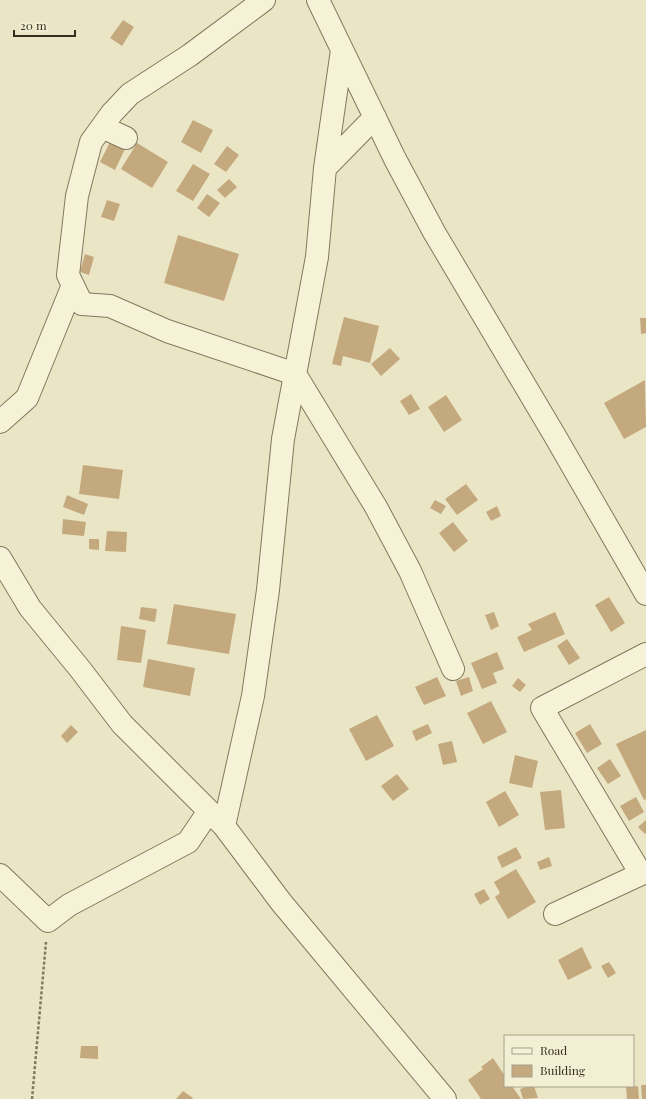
<svg xmlns="http://www.w3.org/2000/svg" width="646" height="1099" font-family="'Playfair Display',serif">
<style>
.building{fill:#c4a97f}
.lines{fill:none;stroke-linecap:round;stroke-linejoin:round}
.minor-casing{stroke:#83785d;stroke-width:24}
.path{stroke:#83785d;stroke-width:2.5;stroke-dasharray:3 2;stroke-linecap:butt}
.minor{stroke:#f5f2d8;stroke-width:22}
</style>
<rect width="100%" height="100%" fill="#eae6c5"/>
<path class="building" d="M123,20L134,27L122,46L110,38Z
M193,120L213,130L201,153L181,142Z
M110,142L125,149L115,170L100,162Z
M137,143L168,162L152,188L121,169Z
M227,146L239,155L226,172L214,164Z
M193,164L210,174L193,201L176,191Z
M229,179L237,187L225,198L217,190Z
M207,194L220,203L209,217L197,208Z
M107,200L120,204L114,221L101,217Z
M178,235L239,254L224,301L164,283Z
M85,254L94,257L89,275L80,272Z
M344,317L379,326L370,363L343,356L341,366L332,364Z
M640,318H646V333L641,334Z
M390,348L400,359L381,376L371,364Z
M645,380L646,427L624,439L604,403Z
M411,394L420,409L409,415L400,401Z
M446,395L462,420L444,432L428,407Z
M83,465L123,470L119,499L79,494Z
M466,484L478,500L457,515L445,499Z
M67,495L88,504L84,515L63,507Z
M435,500L446,506L441,514L430,508Z
M497,506L501,516L491,521L486,512Z
M63,519L86,522L84,536L62,534Z
M453,522L468,541L454,552L439,533Z
M107,531L127,532L126,552L105,551Z
M89,539H99V550L89,549Z
M609,597L625,623L611,632L595,605Z
M174,604L236,614L229,654L167,644Z
M141,607L157,609L155,622L139,619Z
M494,612L499,626L491,630L485,615Z
M555,612L565,634L524,652L517,637L532,630L528,624Z
M121,626L146,630L141,663L117,660Z
M567,639L580,658L569,665L557,646Z
M497,652L504,669L493,673L497,683L482,689L471,663Z
M148,659L195,668L190,696L143,687Z
M437,677L446,696L424,705L415,687Z
M469,677L473,691L461,696L456,681Z
M518,678L526,685L520,692L512,686Z
M491,701L507,732L483,744L467,713Z
M377,715L394,746L366,761L349,729Z
M428,724L432,733L416,741L412,731Z
M590,724L602,744L587,753L575,733Z
M71,725L78,732L67,743L61,736Z
M646,730V799L644,800L616,744Z
M452,741L457,762L443,765L438,744Z
M515,755L538,761L532,788L509,783Z
M610,759L621,776L608,784L597,768Z
M397,774L409,789L393,801L381,786Z
M561,790L565,828L545,830L540,792Z
M505,791L519,815L499,827L486,802Z
M636,797L644,812L629,821L620,806Z
M646,820V833L645,834L638,827Z
M516,847L522,858L502,868L497,857Z
M549,857L552,866L540,870L537,862Z
M516,869L536,902L508,919L495,897L500,893L494,882Z
M484,889L490,899L480,905L474,894Z
M582,947L592,968L568,980L558,960Z
M609,962L616,973L608,978L601,966Z
M81,1046H98V1059L80,1058Z
M493,1058L505,1076V1086H512L521,1099H481L468,1080L483,1069L481,1067Z
M641,1085H646V1099H642Z
M529,1086H534L538,1098L523,1099L520,1089Z
M638,1086L639,1099H627L626,1087Z
M183,1091L193,1098L192,1099H176Z"/>
<g class="lines">
<g class="minor-casing">
<path id="minor" d="M264,0L190,55L130,94L112,113L91,142L77,196L68,275L82,304L110,306L167,331L295,374L376,507L410,571L453,669
M318,0L395,159L434,232L555,436L646,594
M342,50L325,168L317,257L283,439L268,590L253,696L224,826L281,902L445,1099
M102,127L126,138
M325,168L375,117
M0,422L27,398L73,285
M0,558L30,608L80,669L122,724L224,826
M0,875L48,921L69,905L188,842L209,811
M555,914L641,874L542,708L646,654"/>
</g>
<path class="path" d="M32,1099L46,942"/>
<use href="#minor" class="minor"/>
</g>
<rect x="504" y="1035" width="130" height="52" fill="#f2efd4" stroke="#a6a28c"/>
<rect x="512" y="1048" width="20" height="6" fill="#f5f2d8" stroke="#a6a28c"/>
<text x="540" y="1055" font-size="12" fill="#352e20">Road</text>
<rect x="512" y="1065" width="20" height="12" fill="#c4a97f" stroke="#a6a28c"/>
<text x="540" y="1075" font-size="12" fill="#352e20">Building</text>
<path d="M14 30v6h61v-6" fill="none" stroke="#352e20" stroke-width="2"/>
<text x="20" y="30" font-size="12" fill="#352e20" stroke="#f2efd4" stroke-width="3" paint-order="stroke">20 m</text>
</svg>
